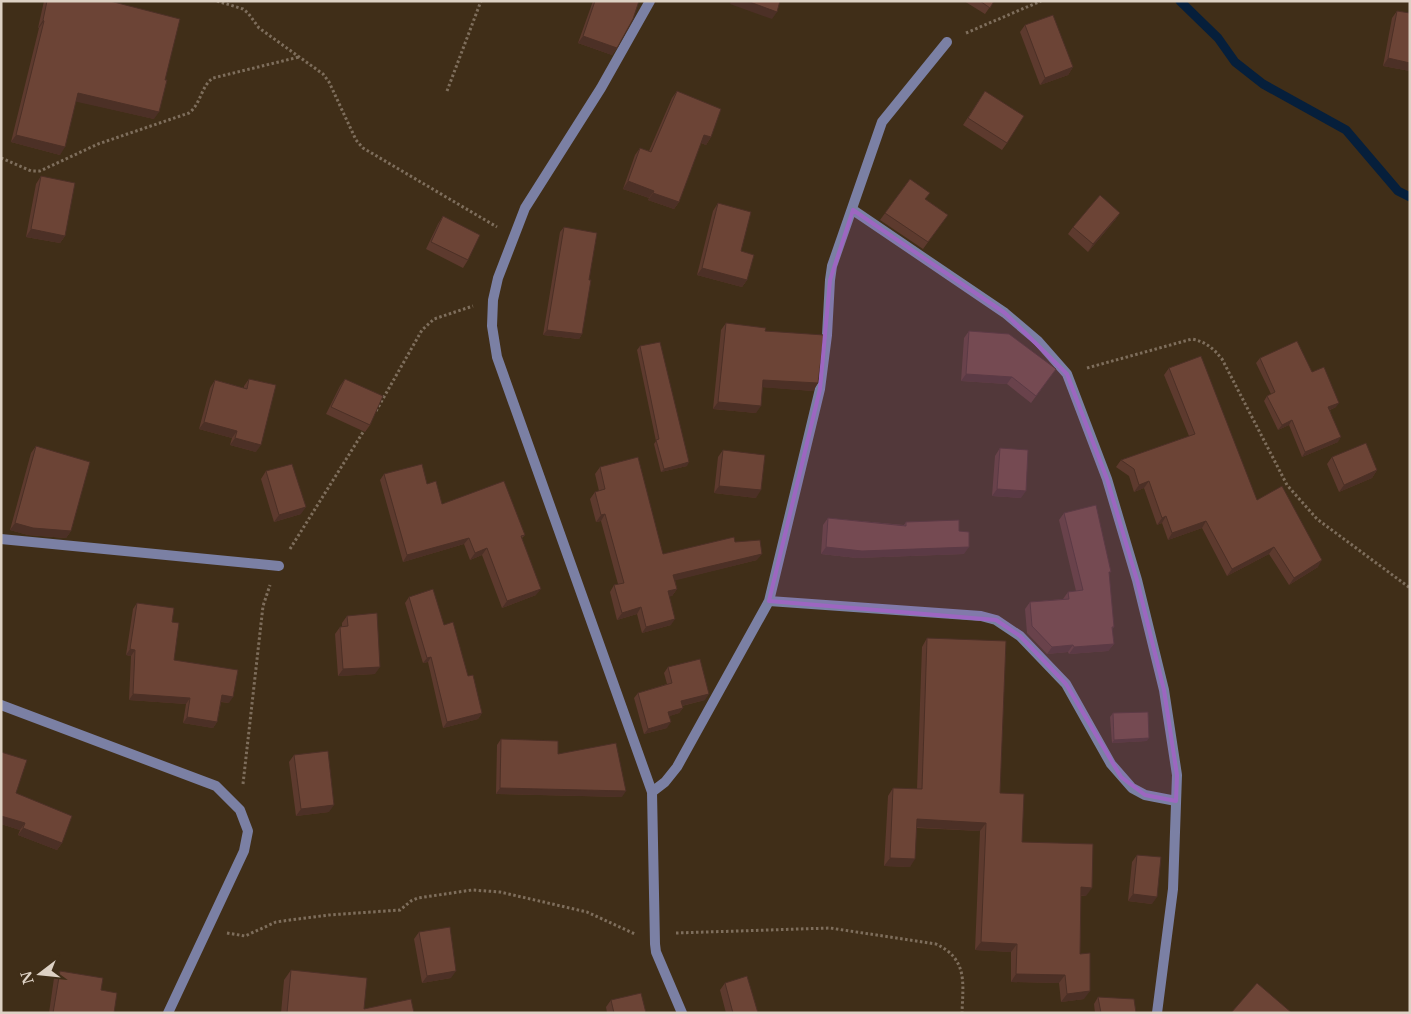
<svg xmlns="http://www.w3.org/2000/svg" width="1411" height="1014" font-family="'Libre Baskerville',serif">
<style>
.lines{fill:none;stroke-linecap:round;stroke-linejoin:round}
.stream{stroke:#061f3b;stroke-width:9}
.path{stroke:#7e6e5c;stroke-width:3;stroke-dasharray:2.5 2.5;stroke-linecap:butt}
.minor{stroke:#7b80a4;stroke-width:10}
.wall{fill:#5d3a2e}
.shaded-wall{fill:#4c3026}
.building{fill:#6c4436;stroke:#4c3026}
.marked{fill:#9d66c1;fill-opacity:0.2;stroke:#9d66c1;stroke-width:4;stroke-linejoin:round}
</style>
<rect width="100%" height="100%" fill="#402e18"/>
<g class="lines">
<path class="stream" d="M1180,1L1218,38L1235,62L1263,84L1346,130L1398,191L1410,197"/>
<path class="path" d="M217,1L243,9L248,13L259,28L323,74L329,82L356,140L363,148L497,227
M966,33L1041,1
M447,91L481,1
M1,158L31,171H40L98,144L189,113C201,104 201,86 213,78L299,57
M1087,368L1192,339C1206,342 1213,348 1222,359L1287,485L1317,519L1410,588
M376,411L422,330L434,319L473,306
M290,549L365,429
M243,784L263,606L270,585
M227,933L245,936L276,922L290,920L329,915L400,910L411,901L418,898L472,890L500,892L587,912L635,934
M676,933L830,928L936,944C968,959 963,983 962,1013"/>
<path class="minor" d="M650,1L601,88L525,208L498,278L493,300L492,326L497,357L652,792L655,944L656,952L682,1013
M853,210L1005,313L1038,341L1067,374L1107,479L1137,580L1164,690L1177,775L1173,889L1157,1013
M1,539L279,566
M769,601L981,616L996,620L1020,636L1066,684L1111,764L1132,788L1145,795L1176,801
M1,705L216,786L240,810L248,831L244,851L168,1013
M652,792L665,782L677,767L769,601L820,389L827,335L830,280L832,266L882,122L947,42"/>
</g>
<path class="wall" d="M44,1H110L154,119L76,101L60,155L11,142L39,28H38Z
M593,1H639L617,48L612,55L578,43Z
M964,1H994L985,14Z
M1397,11L1410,13V71L1383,66L1392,18Z
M1025,25L1073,67L1068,75L1040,85L1020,32Z
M677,91L711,137L706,145L701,143L679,202L674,209L648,200L649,198L623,189L635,155L640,148L649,151L672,98Z
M985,91L1007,143L1002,150L963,125Z
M41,176L65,236L60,243L26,237L36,184Z
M910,179L925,199L948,215L923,249L880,220Z
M718,203L741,251L747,280L742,287L697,275L713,211Z
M1120,213L1115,220L1088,252L1068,234L1073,227Z
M443,216L468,260L463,268L426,249L438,224Z
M564,227L589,280L582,334L579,339L543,335L560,232Z
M726,323L765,331L818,383L813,391L763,387L756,413L713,409L721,330Z
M969,331L1056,369L1031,403L1007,384L961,381L964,338Z
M640,346L687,466L661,472L654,444L656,441L637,350Z
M1260,358L1312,372L1336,407L1330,410L1338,442L1302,457L1289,425L1278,430L1264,401L1267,396L1271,394L1256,363Z
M1169,368L1257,500L1318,567L1289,585L1269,554L1227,576L1202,528L1168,540L1162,523L1157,525L1144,488L1134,492L1129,476L1116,467L1121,460L1189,436L1164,375Z
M249,379L256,452L230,445L232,438L199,429L210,388L215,380L244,388V386Z
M345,379L370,425L365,432L326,414L340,386Z
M36,446L71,531L66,538L28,535L10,530L31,453Z
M1000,448L1021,498L992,496L995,456Z
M723,450L756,498L714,493L718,457Z
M1332,457L1377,470L1372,478L1339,492L1327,464Z
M600,467L663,554L735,542L757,560L675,580L677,589L672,596H669L671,625L642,633L637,614L617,620L610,592L614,585L618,584L601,521L596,522L590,499L595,492L599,491L595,474Z
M266,471L301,514L274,522L261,479Z
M384,474L427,484L442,504L525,535L522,538L536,595L502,608L482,555L470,560L464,544L403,562L380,480Z
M1064,513L1109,575L1114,627L1112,629L1114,644L1108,651L1069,654L1068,652L1047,654L1027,633L1025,609L1030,602L1063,599L1068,592L1076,591L1059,520Z
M828,518L904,525L906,522L959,531L964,554L857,558L821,554L823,525Z
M409,597L444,625L468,676L482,713L478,719L443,728L428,662L423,663L405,603Z
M137,603L172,622L174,660L229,703L221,702L217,722L213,728L183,723L186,704L129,700L131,656L126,655L133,609Z
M347,616L375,674L338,676L335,634L340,627H342V623Z
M927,638L1000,793L1022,842L1086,896H1081L1080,954L1084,999L1061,1002L1059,983L1011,982V952L975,950L980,831L917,828L910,867L884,866L888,796L893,788L917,789L922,647Z
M668,667L705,700L682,706L683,708L679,713L669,716L667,728L644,734L634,698L638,693L667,684L664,673Z
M1113,713L1147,741L1112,743L1110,717Z
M501,739L558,754L622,797L496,794L497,745Z
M1,752L16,793L62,843L57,850L18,835L20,830L1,824Z
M294,755L329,812L296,816L289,762Z
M1137,855L1152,904L1128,901L1132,862Z
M419,932L451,978L422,983L414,939Z
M291,970L364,1009L414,1013H281L284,980Z
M60,971L101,990L114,1013H49L54,978Z
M725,983L758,1013H726L720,990Z
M1098,997L1136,1013H1095L1094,1004Z
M611,1000L646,1013H607L606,1007Z"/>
<path class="shaded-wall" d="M731,1H747L777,12L772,19L730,4Z
M43,20L44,21L39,28H38Z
M583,36L617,48L612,55L578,43Z
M1388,58L1410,63V71L1383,66Z
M1073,67L1068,75L1040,85L1045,78Z
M78,93L159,112L154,119L73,101Z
M16,135L65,147L60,155L11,142Z
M704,135L711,137L706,145L699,142Z
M628,181L654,191L649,198L623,189Z
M653,193L679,202L674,209L648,200Z
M1120,213L1115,220L1088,252L1093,244Z
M31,229L65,236L60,243L26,237Z
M702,268L747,280L742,287L697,275Z
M547,330L582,334L579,339L543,335Z
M966,374L1012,377L1007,384L961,381Z
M763,380L818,383L813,391L758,387Z
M718,402L761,406L756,413L713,409Z
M1339,403L1336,407L1325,412L1328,407Z
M1292,420L1289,425L1278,430L1282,425Z
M204,422L237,431L232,438L199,429Z
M1341,437L1338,442L1302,457L1305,452Z
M235,438L261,445L256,452L230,445Z
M689,462L687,466L661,472L664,469Z
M1377,470L1372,478L1339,492L1344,485Z
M1149,481L1144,488L1134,492L1139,485Z
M719,486L761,490L756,498L714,493Z
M997,489L1026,491L1021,498L992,496Z
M306,507L301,514L274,522L279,515Z
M605,514L601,521L596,522L601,515Z
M1166,516L1162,523L1157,525L1162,518Z
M1206,521L1202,528L1168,540L1172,533Z
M15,523L71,531L66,538L28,535L10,530Z
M469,538L464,544L403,562L407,555Z
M826,547H969L964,554L857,558L821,554Z
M1274,547L1269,554L1227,576L1232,569Z
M487,548L482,555L470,560L475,553Z
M762,554L757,560L669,582L673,575Z
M1322,560L1318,567L1289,585L1294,578Z
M541,589L536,595L502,608L507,601Z
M677,589L672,596L663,598L668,591Z
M641,607L637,614L617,620L622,613Z
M675,619L671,625L642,633L646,627Z
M1114,644L1108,651L1069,654L1074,647Z
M1073,645L1068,652L1047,654L1052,647Z
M130,649L135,650L131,656L126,655Z
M431,657L428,662L423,663L427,658Z
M380,667L375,674L338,676L343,669Z
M133,694L190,698L186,704L129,700Z
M709,694L705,700L677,707L681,701Z
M222,695L233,697L229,703L218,701Z
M683,708L679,713L664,718L668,712Z
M482,713L478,719L443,728L447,722Z
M187,717L217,722L213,728L183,723Z
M671,722L667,728L644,734L648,729Z
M1149,738L1147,741L1112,743L1114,740Z
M500,788L626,791L622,797L496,794Z
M334,805L329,812L296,816L301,809Z
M1,816L25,823L20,830L1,824Z
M917,819L986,823L980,831L911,827Z
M23,828L62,843L57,850L18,835Z
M890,858L915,859L910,867L884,866Z
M1081,887L1092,888L1086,896L1076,895Z
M1133,894L1157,897L1152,904L1128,901Z
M981,942L1017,944L1011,952L975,950Z
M456,971L451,978L422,983L427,976Z
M1016,974L1065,975L1059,983L1011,982Z
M1090,991L1084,999L1061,1002L1067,994Z"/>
<path class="building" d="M47,1H110L180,19L165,80H167L159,112L78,93L65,147L16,135L44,21L43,20Z
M595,1H639L633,19L617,48L583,36Z
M747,1H780L777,12Z
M980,1H994L990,8Z
M1397,11L1410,13V63L1388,58Z
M1053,15L1073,67L1045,78L1025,25Z
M677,91L721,109L711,137L704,135L679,202L653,193L654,191L628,181L640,148L651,152Z
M985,91L1024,116L1007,143L968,118Z
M41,176L75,183L65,236L31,229Z
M910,179L930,193L925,199L948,215L928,242L885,213Z
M1100,195L1120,213L1093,244L1073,227Z
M718,203L751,212L741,251L754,255L747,280L702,268Z
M443,216L480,235L468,260L431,242Z
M564,227L597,233L589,280H591L582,334L547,330Z
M726,323L766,328L765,331L824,335L818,383L763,380L761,406L718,402Z
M969,331L1009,334L1056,369L1036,396L1012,377L966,374Z
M1297,341L1312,372L1324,367L1339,403L1328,407L1341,437L1305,452L1292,420L1282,425L1267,396L1275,392L1260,358Z
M660,342L689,462L664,469L656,440L659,439L640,346Z
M1201,356L1257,500L1282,486L1322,560L1294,578L1274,547L1232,569L1206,521L1172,533L1166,516L1162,518L1149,481L1139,485L1134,469L1121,460L1195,434L1169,368Z
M249,379L276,385L261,445L235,438L237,431L204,422L215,380L247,389Z
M345,379L383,396L370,425L331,407Z
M1366,443L1377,470L1344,485L1332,457Z
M36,446L90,462L71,531L33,528L15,523Z
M1000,448L1028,450L1026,491L997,489Z
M723,450L765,455L761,490L719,486Z
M638,457L663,554L734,537L735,542L760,540L762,554L673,575L677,589L668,591L675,619L646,627L641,607L622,613L614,585L624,583L605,514L601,515L595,492L605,489L600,467Z
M292,464L306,507L279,515L266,471Z
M422,464L427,484L436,481L442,504L504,481L525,535L521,536L541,589L507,601L487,548L475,553L469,538L407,555L384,474Z
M1096,505L1111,572H1109L1114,627H1112L1114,644L1074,647L1073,645L1052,647L1032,626L1030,602L1069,599L1068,592L1083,590L1064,513Z
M828,518L906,526V522L959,520V531L969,532V547L862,551L826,547Z
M433,589L444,625L453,622L468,676L473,675L482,713L447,722L431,657L427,658L409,597Z
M137,603L174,608L172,622L179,623L174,660L238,670L233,697L222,695L217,722L187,717L190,698L133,694L135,650L130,649Z
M377,613L380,667L343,669L340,627L348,626L347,616Z
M927,638L1006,641L1000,793L1024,794L1022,842L1093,844L1092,888L1081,887L1080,954L1090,953V991L1067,994L1065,975L1016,974L1017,944L981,942L986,823L917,819L915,859L890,858L893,788L922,789Z
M700,659L709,694L681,701L683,708L668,712L671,722L648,729L638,693L672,683L668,667Z
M1148,712L1149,738L1114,740L1113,713Z
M501,739L558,741V754L616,743L626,791L500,788Z
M328,751L334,805L301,809L294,755Z
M1,752L27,760L16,793L72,816L62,843L23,828L25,823L1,816Z
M1137,855L1161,857L1157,897L1133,894Z
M450,927L456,971L427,976L419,932Z
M291,970L367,978L364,1009L411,999L414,1013H287Z
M60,971L103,978L101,990L117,993L114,1013H53Z
M747,976L758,1013H733L725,983Z
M1257,983L1292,1013H1231Z
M641,993L646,1013H614L611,1000Z
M1098,997L1134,999L1136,1013H1101Z"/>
<path class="marked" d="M853,210L1005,313L1067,374L1107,479L1137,580L1164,690L1177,775L1176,801L1145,795L1121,777L1066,684L1020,636L996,620L769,601L820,389L830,280Z"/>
<rect width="1411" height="1014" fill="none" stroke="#ddd1c4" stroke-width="5"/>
<g transform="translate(40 974) rotate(254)" stroke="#402e18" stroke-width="4" paint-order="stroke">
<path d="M0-4L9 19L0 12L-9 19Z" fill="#ddd1c4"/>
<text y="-8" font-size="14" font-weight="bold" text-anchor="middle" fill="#ddd1c4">N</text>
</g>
</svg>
